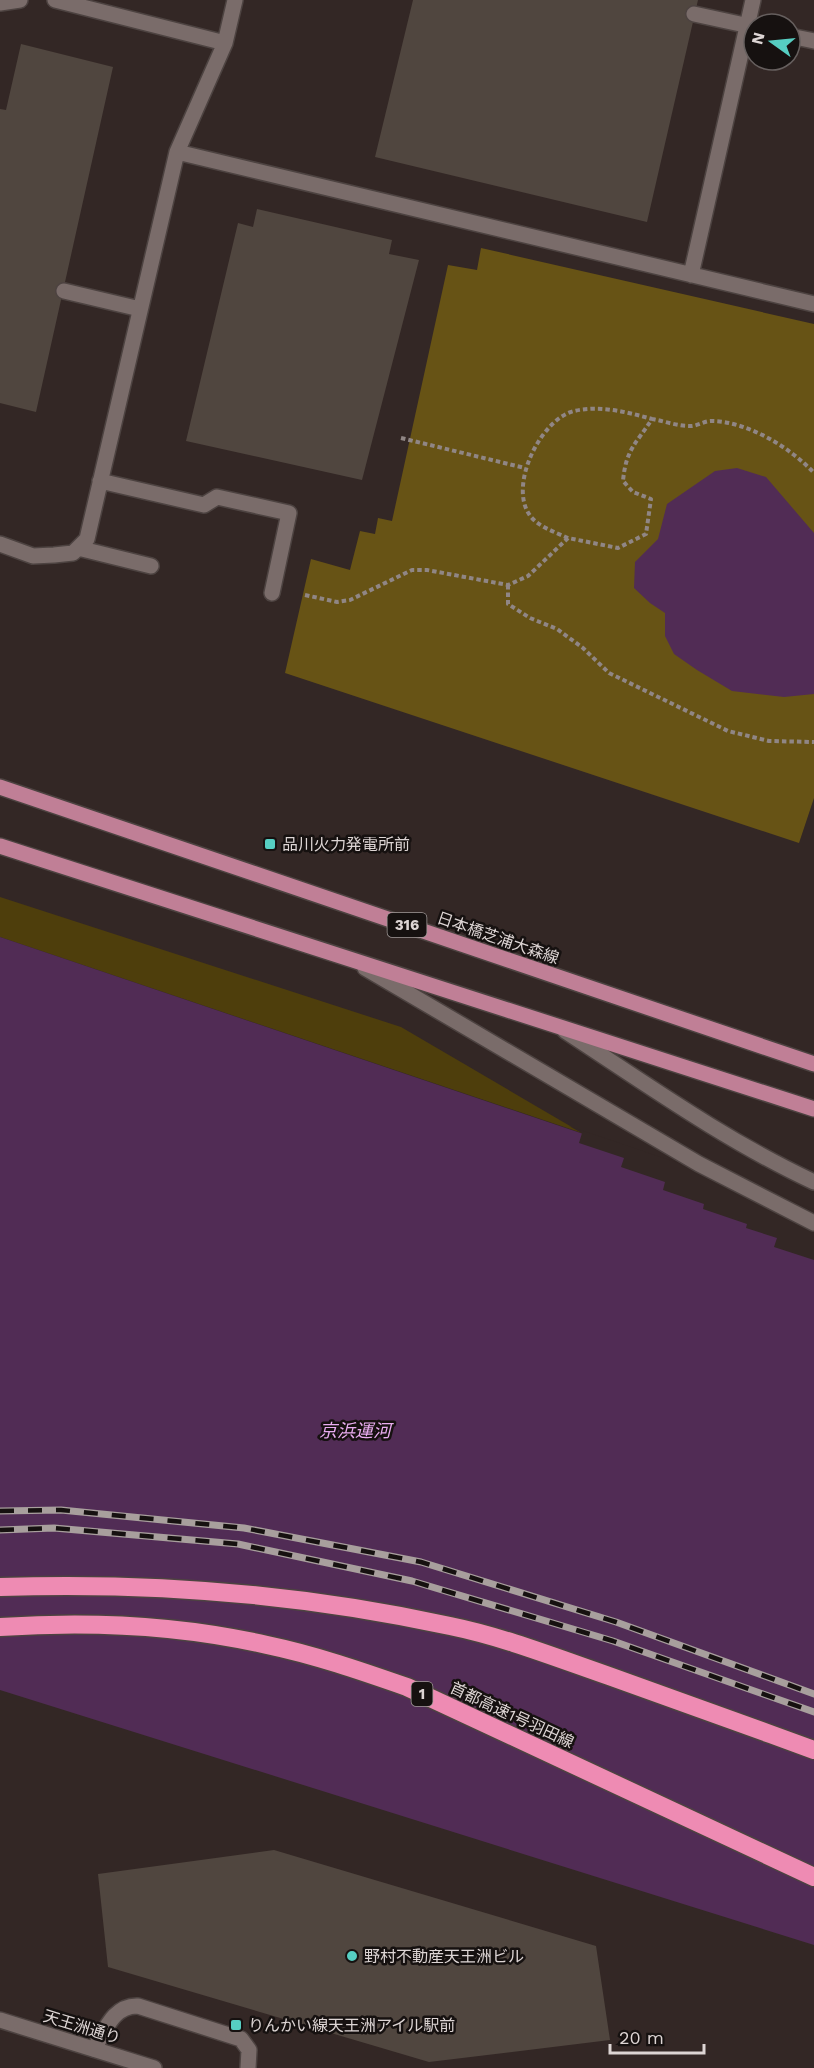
<svg xmlns="http://www.w3.org/2000/svg" width="814" height="2068" font-family="'Work Sans','Noto Sans JP',sans-serif">
<style>
.green{fill:#4e3e0c}
.forest{fill:#675315}
.water{fill:#512c55}
.pier{fill:#332725}
.building{fill:#50463f}
.lines{fill:none;stroke-linecap:round;stroke-linejoin:round}
.service-casing{stroke:#4d4341;stroke-width:18}
.tertiary-casing{stroke:#4d4341;stroke-width:18}
.primary-casing{stroke:#4d4341;stroke-width:18}
.motorway-casing{stroke:#4d4341;stroke-width:21}
.path{stroke:#908685;stroke-width:4;stroke-dasharray:4.5 3;stroke-linecap:butt}
.service{stroke:#7a6c6a;stroke-width:15}
.tertiary{stroke:#7a6c6a;stroke-width:15}
.primary{stroke:#c07f96;stroke-width:15}
.motorway{stroke:#ee8bb3;stroke-width:18}
.rail-casing{stroke:#a89f9d;stroke-width:7}
.rail{stroke:#161110;stroke-width:4.5;stroke-dasharray:14;stroke-linecap:butt}
.poi-dot{fill:#56cec2;stroke:#161110;stroke-width:2}
.labels{text-anchor:middle;dominant-baseline:central;stroke-width:5;stroke-linejoin:round;paint-order:stroke}
.shield{fill:#161110;stroke:#a19a99;stroke-width:1.5}
.shield-label{font-size:15px;font-weight:bold;fill:#ddd5d4}
.poi-label{font-size:16px;fill:#ddd5d4;stroke:#161110;text-anchor:start}
.street-label{font-size:16px;fill:#ddd5d4;stroke:#161110}
.water-label{font-size:18px;font-style:italic;fill:#e8acef;stroke:#161110}
</style>
<rect width="100%" height="100%" fill="#332725"/>
<path class="green" d="M0,897L401,1027L582,1133L0,937Z"/>
<path class="forest" d="M481,248L814,324V798L799,843L285,673L311,559L350,570L360,531L375,534L378,518L392,521L448,265L477,270Z"/>
<path class="water" d="M737,468L766,477L814,533V694L784,697L732,691L697,670L674,654L665,636V613L650,603L634,588L635,562L658,539L667,504L715,471Z
M0,937L814,1212V1945L0,1690Z"/>
<path class="pier" d="M569,1126L814,1209V1260L774,1247L777,1238L746,1228L747,1224L703,1209L704,1204L663,1190L665,1182L621,1167L624,1158L579,1143L582,1133Z"/>
<path class="building" d="M413,0H698L647,222L375,157Z
M21,44L113,67L36,412L0,403V109L6,110Z
M257,209L392,240L389,254L419,260L362,480L186,441L238,223L253,227Z
M274,1850L596,1946L610,2040L429,2062L108,1967L98,1874Z"/>
<g class="lines">
<g class="service-casing">
<path id="service" d="M55,0L225,43
M0,3L20,0
M694,14L754,27
M790,36L814,41
M177,152L814,304
M691,275L753,0
M64,291L140,309
M100,481L204,505L217,497L289,513L272,593
M0,544L33,556L54,555L73,553L87,539L177,152L225,43L235,0
M79,547L82,549L151,566
M365,968L699,1164L814,1223
M565,1031C646,1084 726,1141 814,1182
M94,2049C105,2031 113,2005 138,2006L241,2039L249,2050L248,2068"/>
</g>
<g class="tertiary-casing">
<path id="tertiary" d="M0,2020L154,2068"/>
</g>
<g class="primary-casing">
<path id="primary" d="M0,787L814,1064
M0,846L814,1109"/>
</g>
<g class="motorway-casing">
<path id="motorway" d="M0,1587C150,1582 303,1594 450,1626C504,1637 557,1658 609,1676C678,1701 746,1725 814,1750
M0,1627C89,1621 180,1625 267,1645C315,1655 361,1671 407,1687L814,1877"/>
</g>
<path class="path" d="M401,438L525,468
M568,538C555,532 536,526 529,514C509,484 541,419 574,411C600,405 627,412 652,419
M508,585V604L530,618L557,629L583,648L609,673L728,731L769,741L814,742
M305,595L337,602L350,600L412,570H427L508,585L528,576L568,538L618,548L646,534L651,499L633,492L623,481C626,449 636,444 652,419C664,421 677,426 689,426C696,427 704,421 711,421C747,421 791,448 814,473"/>
<use href="#service" class="service"/>
<use href="#tertiary" class="tertiary"/>
<use href="#primary" class="primary"/>
<use href="#motorway" class="motorway"/>
<g class="rail-casing">
<path id="rail" d="M0,1511L61,1510L244,1528L421,1562L616,1622L814,1694
M0,1530L54,1528L238,1544L412,1581L613,1641L814,1712"/>
</g>
<use href="#rail" class="rail"/>
</g>
<g class="poi-dot">
<rect x="264" y="838" width="12" height="12" rx="3"/>
<circle cx="352" cy="1956" r="6"/>
<rect x="230" y="2019" width="12" height="12" rx="3"/>
</g>
<g class="labels">
<g class="shield">
<rect x="387.5" y="913" width="39" height="24" rx="4.5"/>
<rect x="411.5" y="1682" width="21" height="24" rx="4.5"/>
</g>
<g class="shield-label">
<text x="407" y="925">316</text>
<text x="422" y="1694">1</text>
</g>
<g class="poi-label">
<text x="282" y="844">品川火力発電所前</text>
<text x="364" y="1956">野村不動産天王洲ビル</text>
<text x="248" y="2025">りんかい線天王洲アイル駅前</text>
</g>
<g class="street-label">
<text transform="translate(498 938) rotate(19)">日本橋芝浦大森線</text>
<text transform="translate(512 1715) rotate(25)">首都高速1号羽田線</text>
<text transform="translate(82 2027) rotate(17)">天王洲通り</text>
</g>
<g class="water-label">
<text x="355" y="1430">京浜運河</text>
</g>
</g>
<g transform="translate(772 42) rotate(285)"><circle r="28" fill="#161110" stroke="#665f5e" stroke-width="1.5"/>
<path d="M0-4.5L10 22L0 15L-10 22Z" fill="#56cec2"/>
<text y="-9" font-size="16" font-weight="bold" text-anchor="middle" fill="#ddd5d4">N</text>
</g>
<path d="M610 2044v9h94v-9" fill="none" stroke="#ddd5d4" stroke-width="3"/>
<text x="619" y="2044" font-size="18" fill="#ddd5d4" stroke="#161110" stroke-width="4.5" paint-order="stroke">20 m</text>
</svg>
